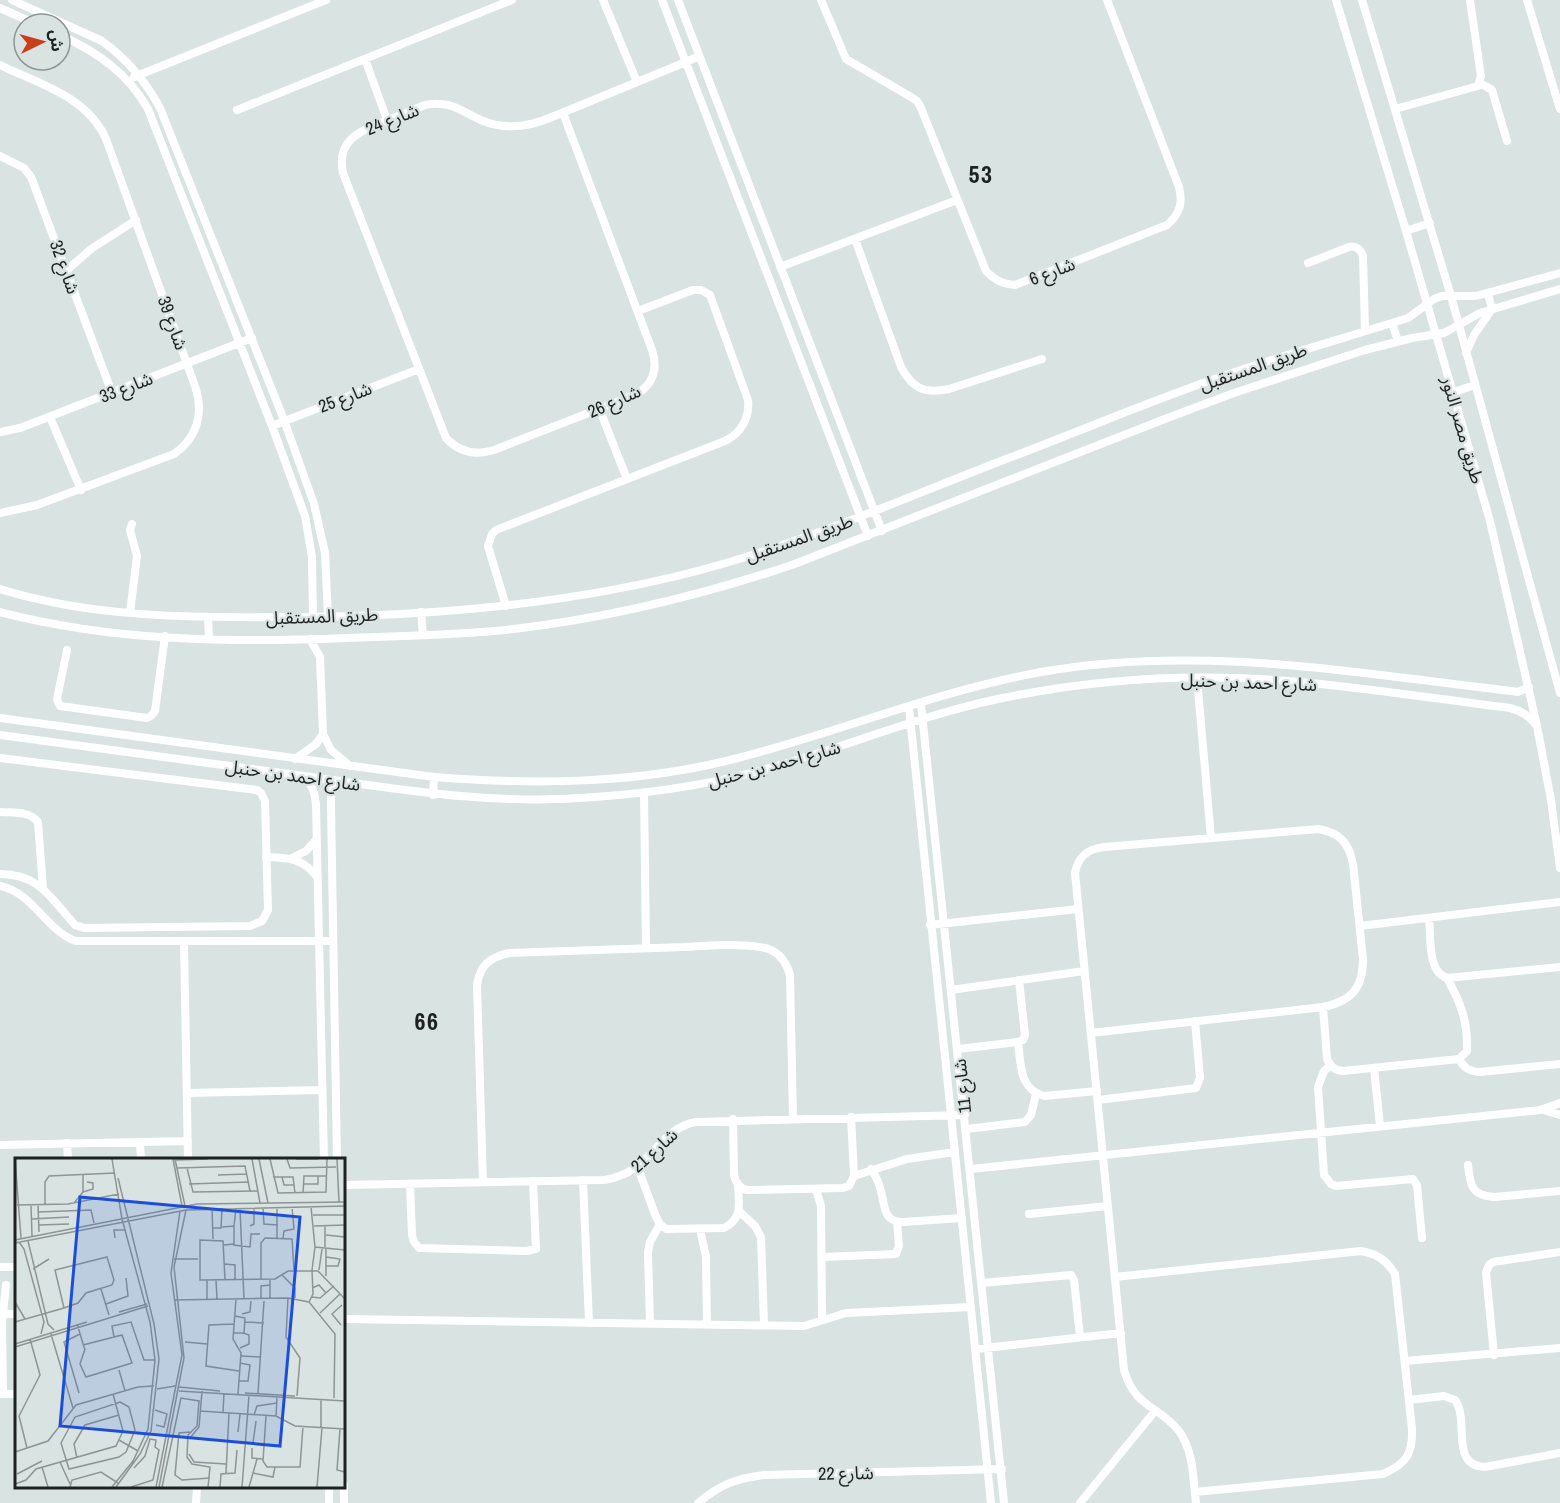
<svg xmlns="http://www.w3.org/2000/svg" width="1560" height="1503" font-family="'Archivo Narrow','Noto Sans Arabic',sans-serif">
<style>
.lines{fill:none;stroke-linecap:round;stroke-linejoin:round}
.minor{stroke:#fff;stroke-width:8}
.labels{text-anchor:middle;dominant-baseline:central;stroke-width:4.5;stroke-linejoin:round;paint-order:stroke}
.street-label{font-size:18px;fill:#1d2120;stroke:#d9e3e1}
.district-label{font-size:24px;font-weight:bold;letter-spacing:1.5px;fill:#1d2120;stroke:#d9e3e1}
.inset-road{fill:none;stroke:#8e9594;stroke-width:1.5}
.view{fill:#1d4ed8;fill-opacity:0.15;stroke:#1d4ed8;stroke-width:3}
.inset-edge{fill:none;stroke:#1d2120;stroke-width:3}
</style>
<rect width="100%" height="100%" fill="#d9e3e1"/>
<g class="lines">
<path class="minor" d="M12,0L102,41C127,59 145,80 160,108L284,420L314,504L325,553L328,617
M603,0L637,82
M662,0L868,536
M678,0L882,531
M821,0L846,59L911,97L917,101L921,108L986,271C995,280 1002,284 1015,285L1167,225C1180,214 1183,203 1179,187L1107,0
M1336,0L1406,231L1490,521L1537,726L1551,800L1560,868
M1362,0L1451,296L1560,693
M1527,0L1560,109
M0,8L36,24
M60,35C97,52 128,73 148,109L272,426L305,516L312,557L313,617
M365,59L387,120
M0,65C39,84 87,96 106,139L196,389C204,415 196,439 174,454L37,505L0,513
M134,77L326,0
M1480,83L1492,90L1507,141
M1395,109L1478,86L1481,76L1470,0
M237,110L512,0
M563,113L652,350C658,368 654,383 637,394L494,450C475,456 459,452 446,438L343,173C336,140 360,131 385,121C399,116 412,110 425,105C451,100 460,111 483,121C506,130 529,127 552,117L686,62L699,56
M0,156L24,168L31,177L112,393
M1406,231L1430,223
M855,239L901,367C913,389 924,394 949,389L1042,359
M1308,263L1349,247C1357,246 1360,249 1363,256L1365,331
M780,267L957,200
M67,270L91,249L136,220
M1392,323L1398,341
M1466,353L1474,335L1492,309L1488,294
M1452,393L1474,385
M599,408L627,479
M50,417L81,490
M272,426L419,369
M0,432L20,428L252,338
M0,589C90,617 189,618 283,617C422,617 563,606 697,571C807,542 909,496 1014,456C1085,429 1155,399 1226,375C1287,354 1348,337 1408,318L1434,299L1442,296H1476L1560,273
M506,606L488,546L492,534L496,530L725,441C741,433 750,418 748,400L710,295L701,290H693L638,311
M0,612C111,641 232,643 347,638C402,636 459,635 514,629C608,618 702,595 792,565L1170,417L1234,393L1365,350L1412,338L1444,333L1480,313L1560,289
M421,612L423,635
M130,613L137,556L130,530L132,524
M208,617L209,639
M310,639L320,657L323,734L331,750L350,766
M67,650L57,699L60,706L147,718L151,716L155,711L165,636
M1197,678L1211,838
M921,704L1004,1503
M909,707L991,1503
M0,718L434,777C534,785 636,784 734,759C837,733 936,691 1041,672C1198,644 1355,673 1511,691L1518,692L1529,687
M0,735C99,748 198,761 297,775C398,789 492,806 595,797C651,793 708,785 762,770C841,749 917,716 998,699C1093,679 1192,673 1288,681C1362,687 1436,699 1510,708C1522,711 1529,716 1537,726
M0,758L257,790L261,793L265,801L268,910L262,921L250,926L84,928L75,925C51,898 39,874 0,874
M295,759L316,744L323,734
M301,776C312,783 315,792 316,805L324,1160
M644,793L646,948
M433,795L434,777
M0,812C14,813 29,811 38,822L43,889
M266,857C288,858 303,858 317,877
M292,858L306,851L316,840
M0,886C34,893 46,931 76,941H333
M1429,918C1431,936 1427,972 1447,978L1560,967
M930,925L1078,909
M1360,926L1560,902
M184,942L188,1160
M951,990L1084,971
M1323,1007L1327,1059C1331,1067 1334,1070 1343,1071L1459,1059L1467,1051C1468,1022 1461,1003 1447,978
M1091,1033L1323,1007C1352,1001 1363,988 1363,959L1353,864C1349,843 1340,833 1319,829L1104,847C1087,849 1078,857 1075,873L1124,1370C1135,1408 1158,1405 1179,1431C1194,1452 1193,1479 1196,1503
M1018,1042C1021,1065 1019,1089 1044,1096L1097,1091
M958,1049L1018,1042L1023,1040L1025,1035L1019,980
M1459,1059C1464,1068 1469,1071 1479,1072L1560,1064
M1330,1066L1324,1071L1318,1087L1324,1175L1331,1184L1336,1186L1413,1179L1417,1185L1422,1238
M1374,1068L1380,1126
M187,1093L322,1090
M1098,1100L1196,1088L1200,1078L1195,1021
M1543,1110L1560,1115
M733,1119L734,1175C736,1183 739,1188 747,1190L843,1188L849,1186L854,1176L851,1117
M967,1129L1025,1122L1031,1115L1036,1094
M140,1142L141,1160
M67,1143L68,1160
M0,1145L188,1141
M337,1160L331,805C331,794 330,787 341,781
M1468,1165C1470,1186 1472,1196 1495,1197L1560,1191
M638,1168L656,1217L660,1224L666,1229L724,1228C743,1219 739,1203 738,1185
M871,1169C876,1176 879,1183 881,1191C885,1206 883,1222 903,1222L962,1218
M971,1169L1540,1110L1560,1103
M854,1176L907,1159L955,1152
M583,1180L589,1323
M483,1182L477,985C480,965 490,957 509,953C568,951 626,949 684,947C706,946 753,942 771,950C782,955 787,964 790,975L793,1118
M410,1184L412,1235L414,1242L419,1248L526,1251L536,1249L533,1181
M344,1185L604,1180C653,1173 656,1129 696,1122L965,1115
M816,1189L821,1206L822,1320
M739,1211L755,1226L761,1237L764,1325
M1029,1214L1108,1206
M700,1229L706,1257L707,1324
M822,1257L896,1254L899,1246L897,1222
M0,1267H16
M1115,1277L1361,1251C1378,1254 1386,1260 1395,1274L1412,1429C1413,1454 1406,1464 1383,1474L1195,1492
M982,1283L1071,1275L1074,1280L1080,1337
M4,1314H16
M344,1319L804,1326L846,1313L971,1307
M650,1324L648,1252L650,1242L660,1224
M976,1349L1121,1333
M1494,1355L1486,1273L1489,1265L1493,1262L1560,1252
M1405,1361L1560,1348
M0,1394H16
M3,1394L2,1322L6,1285
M1409,1400L1444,1396L1455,1400C1470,1420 1449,1466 1485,1467L1560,1453
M344,1485V1503
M329,1486V1503
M196,1503L197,1486
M698,1503C721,1484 735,1479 764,1475L1002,1469
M1080,1503L1155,1411"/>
</g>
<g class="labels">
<g class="street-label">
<text transform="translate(392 119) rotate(-22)">شارع 24</text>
<text transform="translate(65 267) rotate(70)">شارع 32</text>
<text transform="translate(1052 271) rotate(-21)">شارع 6</text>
<text transform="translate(173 323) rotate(70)">شارع 39</text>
<text transform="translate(1253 367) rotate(-19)">طريق المستقبل</text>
<text transform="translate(126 387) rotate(-21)">شارع 33</text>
<text transform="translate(345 397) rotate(-21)">شارع 25</text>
<text transform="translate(614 401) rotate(-24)">شارع 26</text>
<text transform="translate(1463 430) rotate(74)">طريق مصر النور</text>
<text transform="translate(799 538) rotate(-19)">طريق المستقبل</text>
<text transform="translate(322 616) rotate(-2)">طريق المستقبل</text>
<text transform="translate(1249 682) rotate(2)">شارع احمد بن حنبل</text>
<text transform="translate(774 764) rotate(-15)">شارع احمد بن حنبل</text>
<text transform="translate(293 775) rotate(8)">شارع احمد بن حنبل</text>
<text transform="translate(962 1086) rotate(-96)">شارع 11</text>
<text transform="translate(654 1150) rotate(-42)">شارع 21</text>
<text transform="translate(846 1473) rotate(-1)">شارع 22</text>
</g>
<g class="district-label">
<text x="981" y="174">53</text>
<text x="427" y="1021">66</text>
</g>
</g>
<g transform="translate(15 1158)">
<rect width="330" height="330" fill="#d9e3e1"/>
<path class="inset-road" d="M0,1L6,80M97,1L107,61L135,164L140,202L133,271L118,303L97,329M158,1L167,48M160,1L170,48M237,1L245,45M244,1L253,45M255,1L263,35L311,34L312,1M272,1L275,10L321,9M281,1H303M322,1L324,44M161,2L193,1M162,10L230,8L235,33M172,10L178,34L243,33M203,17L232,16M258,19H278L280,35M267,19L269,27H279M174,26L234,24M288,26H303V18M68,34L78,31V25L72,24M288,35L289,18H312M59,45L68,34V17M23,46L24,74M30,46V24L34,18L100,15M2,47L53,46L104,36M16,47L17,78M262,49V80M296,49L300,89L330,92M197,50L198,81M248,50L249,66L263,67M225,51L229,141M23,54L76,52L79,65M298,57H330M17,61L54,59M24,67L54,66M219,68L221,50M235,68L239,66V50M299,68L330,67M310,68V89M207,69L219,68V86L209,87M198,70H206L207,50M311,77L330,79M100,80L99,72H111M268,80L269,73L279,71L277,49M0,82L182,46L330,44M13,83L33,166L39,172M4,84L9,91L29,164L26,176M0,85L171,52L330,48M218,87L235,89L236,76H245M159,101H183M210,106L220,107V121M311,108H323L325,101L311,99M18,111L34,101M297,112L300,89M304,112L307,91M267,117L280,130V140M311,118V91M246,121V85L250,80L277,81L279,112M255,121V141M192,122V142M201,122L202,141M210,122L208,83L185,82V122H187L260,121L273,113H303L330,141M297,130L304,127L311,135M86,131L94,157M297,139L305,140L319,128M273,140L271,179L285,200L282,238M221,141L218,181L226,195L223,236M246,141V128L255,127M160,142L273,140L294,144L320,176L319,240M0,144L10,161M294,144L298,136L297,112M91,146L113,138L111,120M104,154L132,146M305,155L325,136M227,156L235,154L236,143M0,164L49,150L63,145L71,135L97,127L99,122L92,99L40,112L49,150M230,164L249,165M62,166L63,169L69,189L70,191L65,206L71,219L117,205L107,177L68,187M219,166L194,167L191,208L224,213M326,167L317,156L327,147M218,175H229L230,160L220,158M36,176L58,250M99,179L97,168L116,164L129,202H140M170,184L192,186M0,186L72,164M0,189L133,148M225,190L234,186V177L228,175M225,198L246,199M104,212L110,233M224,223H233L235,207L225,205M164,229L205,233M142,231L160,228M164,233L330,243M64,235L49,184L65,176M230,235L280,238M243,235L249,143M105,244L114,249L120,272L111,294L104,299L54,311L46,285L60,259ZM140,252L152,256L149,269L141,267M185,253L261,258L280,268L330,271M208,254L209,235M239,257L242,248L262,245M251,258L248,303L252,309H285L288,268M261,258L262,239M306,269V242M325,271L322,312L330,314M175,274L164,275L160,317L167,322L195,320M223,274L225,256M175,280L184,269L187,233M104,282L123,293M238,285L241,263M12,290L4,258L25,217L15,181M237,290V300L248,301M0,294L33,283L61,247L123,229L139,228M174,296L179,304L211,306M62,300L59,286L70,267L104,257M45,304L55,326M27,309L33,329M211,315L214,255M238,315L258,319L260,309M2,316L27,303M0,326L11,322L21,311L101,288L108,273L98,236M55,329L57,322L86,314L103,325M101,329L125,296L136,273L144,201L139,166L103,20M116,329L138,322L144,292L140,289L141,282L135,281L130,298L119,310M141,329L167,197L156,115L165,53M144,329L169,200L159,109L171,52M147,329L166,240L184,243L182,268L173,277L172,299L177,306L195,309L193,329M205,329L206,316L220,315L222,292M227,329L234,237M234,329L242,301M302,329L307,270"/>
<path class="view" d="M65,39L285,59L265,288L45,268Z"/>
<rect width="330" height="330" class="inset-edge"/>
</g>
<g transform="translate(42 42) rotate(85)"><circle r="28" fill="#d9e3e1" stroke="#8e9594" stroke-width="1.5"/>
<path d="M0-4.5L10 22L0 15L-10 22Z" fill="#c93f1c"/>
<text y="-9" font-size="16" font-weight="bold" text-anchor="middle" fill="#1d2120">ش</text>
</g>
</svg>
